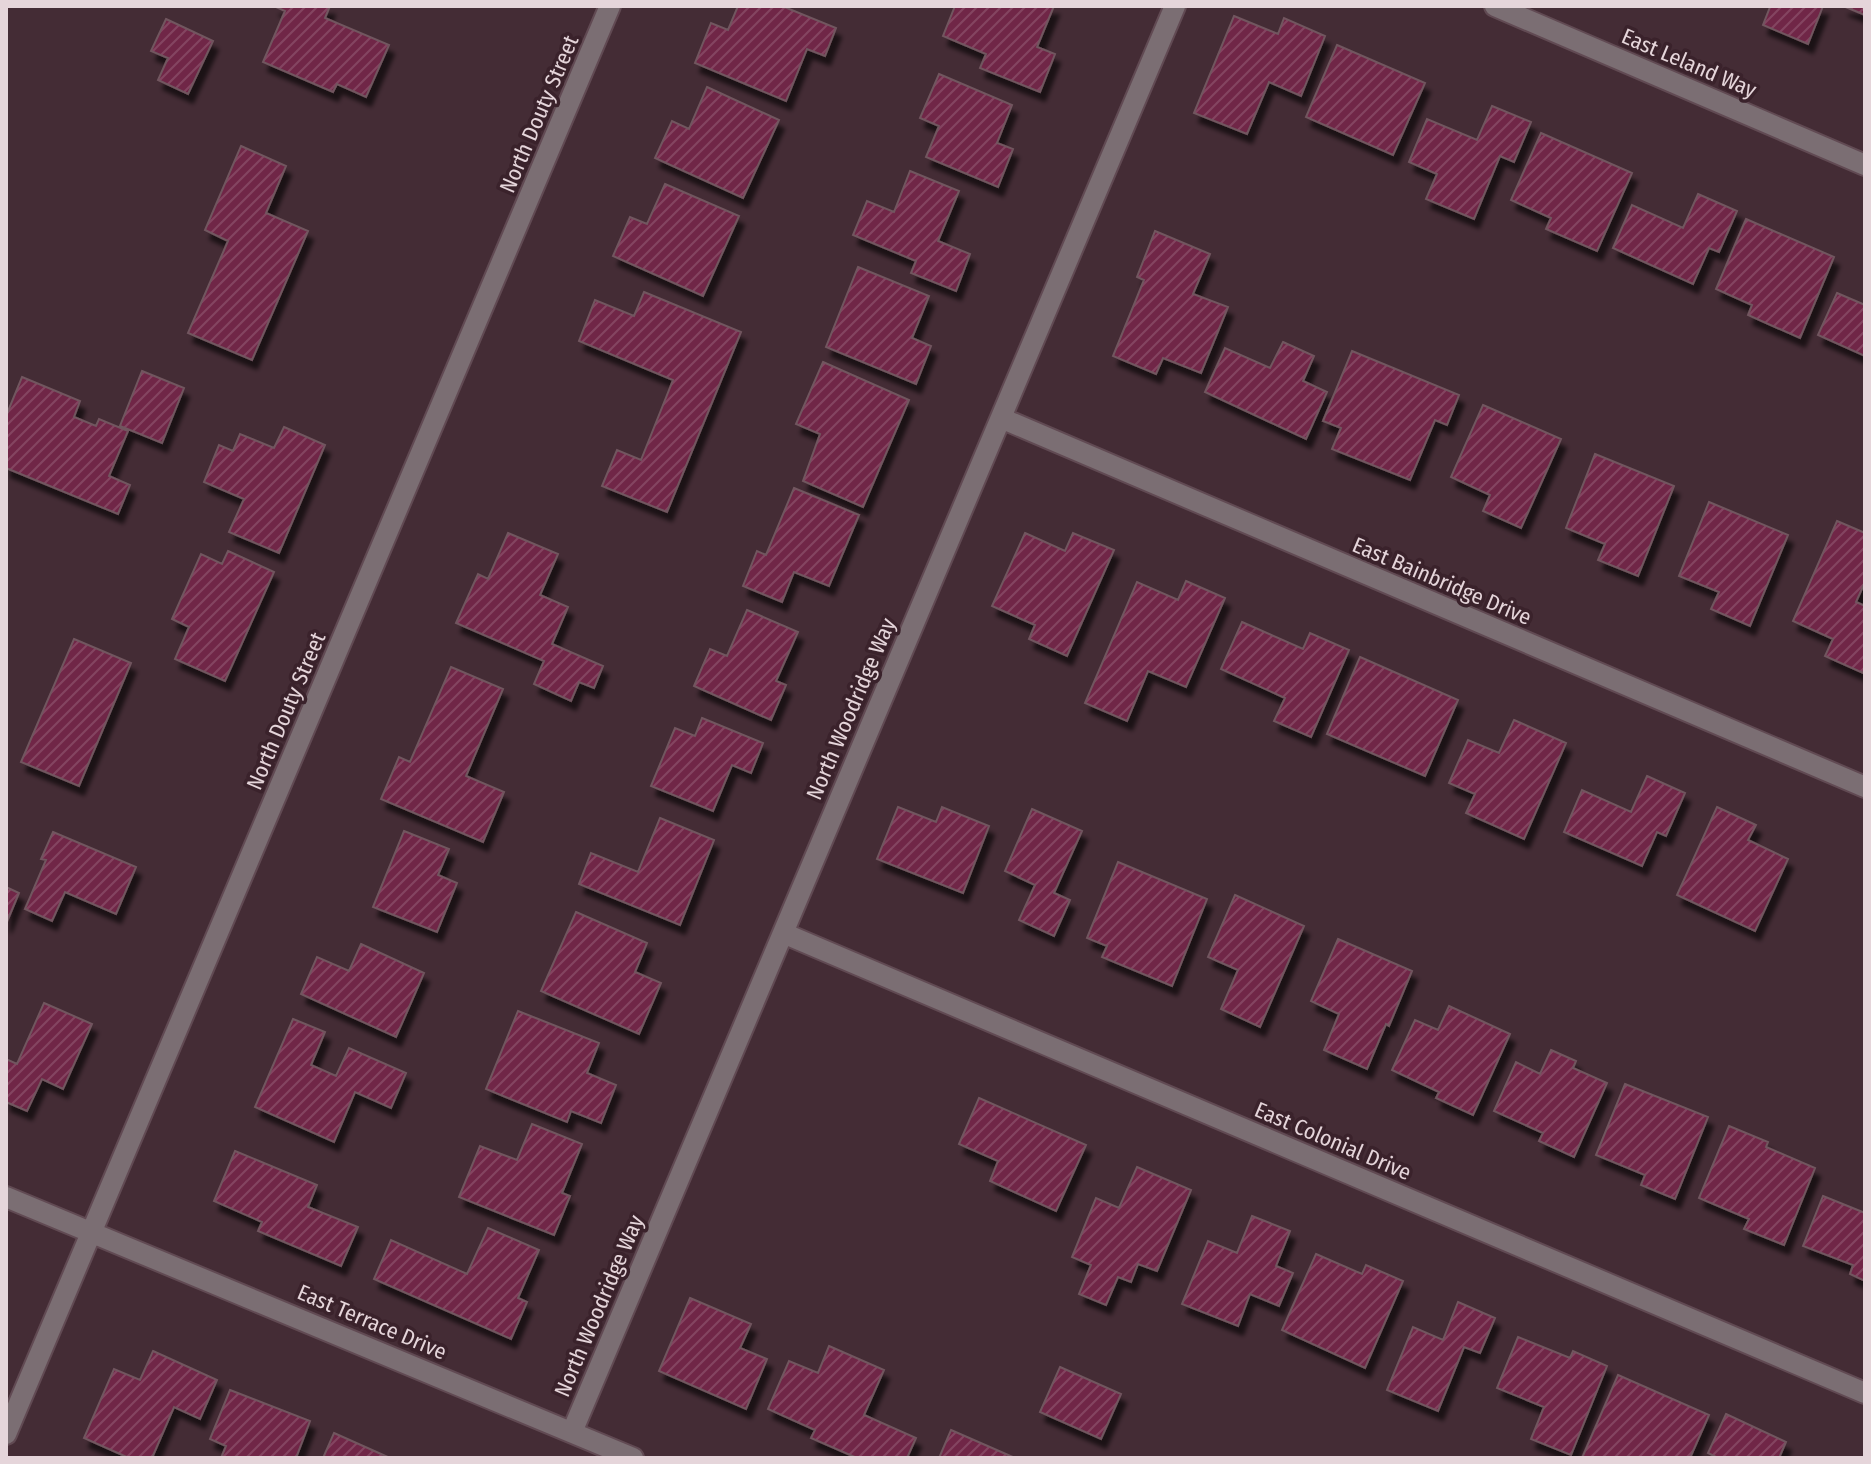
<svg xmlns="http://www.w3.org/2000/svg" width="1871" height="1464" font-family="'Fira Sans Condensed',sans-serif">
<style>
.building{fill:url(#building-hatch);stroke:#71565f;stroke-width:2;filter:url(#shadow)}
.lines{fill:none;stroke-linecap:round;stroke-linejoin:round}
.minor-casing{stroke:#614a53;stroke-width:24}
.minor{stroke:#7b6e73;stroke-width:20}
.labels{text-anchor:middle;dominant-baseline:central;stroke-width:7;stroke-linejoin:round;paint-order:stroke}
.street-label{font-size:22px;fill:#e5d5da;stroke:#3a222b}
</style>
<defs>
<pattern id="building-hatch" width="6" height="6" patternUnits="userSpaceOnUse" patternTransform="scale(2)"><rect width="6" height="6" fill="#702647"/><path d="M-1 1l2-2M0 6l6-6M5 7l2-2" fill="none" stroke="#844561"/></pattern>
<filter id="shadow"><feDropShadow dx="5" dy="9" stdDeviation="2" flood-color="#0009"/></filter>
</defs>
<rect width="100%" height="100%" fill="#442c35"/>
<path class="building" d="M274,6H330L325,18L389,45L366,97L337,84L333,92L263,62L285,11Z
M738,6H782L836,28L825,56L807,49L786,101L695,63L711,23L728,30Z
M955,6H1054L1037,47L1055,54L1040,92L980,68L986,54L943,36Z
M1767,6H1823L1808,44L1763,25L1770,7Z
M1843,6H1865V15Z
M1234,16L1278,34L1284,18L1325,36L1301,96L1269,82L1247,134L1194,113Z
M166,19L213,41L188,94L158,80L168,58L151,51Z
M1337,45L1425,83L1393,155L1306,117Z
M939,74L1012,105L997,143L1013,149L998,187L926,157L939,126L920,118Z
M707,87L779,120L743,198L655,158L672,121L689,129Z
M1492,106L1531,122L1514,162L1500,156L1474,219L1426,199L1437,174L1409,162L1427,119L1477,140Z
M1541,133L1632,173L1597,251L1546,229L1551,218L1511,200Z
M241,146L286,166L266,213L308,231L252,360L188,333L228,241L205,230Z
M910,171L959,191L938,241L970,254L956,291L911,273L916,261L853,235L867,201L894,212Z
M665,184L739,216L703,296L613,256L630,217L647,224Z
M1698,194L1737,211L1719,252L1709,248L1693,284L1613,248L1632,205L1683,228Z
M1746,219L1834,257L1800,338L1748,315L1752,305L1716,289Z
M1155,231L1210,254L1193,294L1228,307L1201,373L1163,358L1156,374L1113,356L1144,280L1137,277Z
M858,267L929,296L912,338L931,346L916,384L826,347Z
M644,292L741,332L667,512L602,486L617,450L641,460L673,380L579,341L595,300L634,316Z
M1837,293L1865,305V356L1818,335Z
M1283,342L1314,356L1303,381L1327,392L1306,439L1205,392L1225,348L1270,368Z
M1352,351L1459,395L1447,425L1435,420L1410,480L1332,449L1341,428L1323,421Z
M823,362L909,400L863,507L803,481L820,434L796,424Z
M142,371L184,388L162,443L120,426Z
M22,377L80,401L74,417L96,426L99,419L128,431L109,476L130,485L118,514L6,468V416Z
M1483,405L1561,439L1521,528L1483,511L1490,495L1451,477Z
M284,427L325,445L279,553L229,532L244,499L204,482L219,445L233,451L240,434L274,448Z
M1595,454L1674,486L1638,576L1598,560L1605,544L1566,528Z
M794,488L859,515L829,586L794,572L782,602L743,586L757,551L766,555Z
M1709,502L1788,535L1750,626L1711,609L1719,592L1679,576Z
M1837,521L1865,533V582L1856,602L1865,606V668L1863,673L1825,656L1833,639L1793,621Z
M508,533L558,554L540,595L568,607L552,644L603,666L594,688L579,682L571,701L534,684L544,661L456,623L478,574L488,579Z
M1025,533L1065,551L1073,533L1114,550L1067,656L1029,639L1035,625L992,606Z
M228,551L274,572L225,681L175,659L189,627L172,619L201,554L222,564Z
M1186,581L1225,598L1186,687L1148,671L1127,721L1085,703L1137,582L1178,600Z
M747,610L798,632L776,681L786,685L771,720L694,686L710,649L727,656Z
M1242,622L1303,649L1310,633L1349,650L1311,737L1274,721L1285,698L1221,669Z
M74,639L131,663L79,786L21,762Z
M1360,657L1458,700L1425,776L1327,734Z
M451,667L503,689L466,776L504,792L483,842L381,799L399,757L410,762Z
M702,718L763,743L751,773L732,765L713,811L651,786L675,728L695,736Z
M1514,720L1566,743L1524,839L1466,813L1475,794L1449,783L1468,740L1499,753Z
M1647,776L1685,793L1666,836L1657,832L1642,866L1564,832L1582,790L1631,812Z
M898,807L936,822L942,807L989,826L963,893L877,859Z
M1717,807L1756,825L1748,840L1788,859L1755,931L1677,895Z
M1032,809L1082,831L1054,893L1070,900L1054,936L1019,920L1035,885L1005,871Z
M660,818L714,840L680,925L579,884L591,853L638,872Z
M404,831L449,849L438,875L457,883L437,932L373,907Z
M53,832L136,867L116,914L65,892L52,921L25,909L46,860L41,859Z
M1118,862L1207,899L1172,986L1102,957L1107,946L1087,938Z
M6,887L19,893L6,924Z
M1235,895L1304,926L1260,1027L1221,1009L1238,970L1208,957Z
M576,912L647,943L635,972L661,983L639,1034L541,991Z
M1338,939L1412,971L1389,1026L1386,1024L1367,1069L1324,1050L1339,1014L1311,1001Z
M361,944L424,973L396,1037L301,994L317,957L349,971Z
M44,1003L92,1024L63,1089L42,1079L27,1111L6,1102V1059L17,1064Z
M1449,1006L1510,1034L1473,1115L1436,1098L1439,1092L1392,1070L1415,1020L1438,1030Z
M518,1011L599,1043L587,1073L616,1085L601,1123L571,1111L567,1122L486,1089Z
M293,1019L325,1032L311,1065L336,1076L349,1048L406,1073L391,1108L355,1092L334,1142L255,1107Z
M1551,1050L1576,1061L1573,1068L1607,1083L1574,1157L1539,1141L1543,1133L1494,1111L1516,1062L1540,1074Z
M1625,1084L1708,1117L1675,1199L1641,1185L1645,1175L1596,1155Z
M979,1098L1086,1145L1056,1211L990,1181L998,1161L959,1144Z
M532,1124L582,1144L562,1193L570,1196L554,1235L459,1197L480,1146L517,1160Z
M1729,1126L1768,1142L1766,1147L1815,1168L1784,1245L1744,1229L1749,1219L1699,1198Z
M235,1151L317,1185L308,1207L358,1227L341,1266L258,1231L262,1222L214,1201Z
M1137,1167L1191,1190L1157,1271L1138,1264L1131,1282L1118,1277L1106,1305L1079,1294L1091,1265L1072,1257L1096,1198L1119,1208Z
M1823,1196L1865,1213V1281L1850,1274L1853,1265L1803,1246Z
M1252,1216L1290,1231L1276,1266L1293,1273L1279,1306L1250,1294L1238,1326L1182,1304L1208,1241L1237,1253Z
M488,1228L539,1250L518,1298L527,1302L511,1339L374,1279L391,1240L467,1274Z
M1316,1254L1362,1274L1366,1265L1403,1281L1365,1368L1282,1330Z
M690,1298L751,1324L740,1348L767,1359L746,1409L659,1371Z
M1458,1302L1495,1318L1480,1353L1464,1347L1438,1411L1387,1390L1413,1327L1443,1340Z
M1518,1337L1570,1358L1573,1351L1607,1366L1571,1455L1531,1439L1544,1407L1497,1388Z
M829,1346L884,1370L864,1415L916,1438L907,1458H857L811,1438L815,1430L768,1409L789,1361L818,1373Z
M153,1351L217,1380L200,1419L174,1407L152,1458H129L84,1438L114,1369L140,1380Z
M1060,1367L1121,1394L1101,1439L1040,1412Z
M1618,1375L1709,1415L1690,1458H1582Z
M230,1390L310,1421L296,1458H221L226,1446L210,1439Z
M1726,1414L1786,1442L1779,1458H1718L1708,1453Z
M951,1430L1015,1458H939Z
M334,1433L390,1458H323Z"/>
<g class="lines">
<g class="minor-casing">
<path id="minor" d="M1495,6L1865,165
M1001,418L1865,787
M783,933L1865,1393
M6,1197L633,1458
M572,1432L1175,6
M6,1434L610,6"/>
</g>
<use href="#minor" class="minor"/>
</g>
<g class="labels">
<g class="street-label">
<text transform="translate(1689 63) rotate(23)">East Leland Way</text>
<text transform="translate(539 114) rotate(-67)">North Douty Street</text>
<text transform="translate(1442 581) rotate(23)">East Bainbridge Drive</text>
<text transform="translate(851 709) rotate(-67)">North Woodridge Way</text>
<text transform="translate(286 711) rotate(-67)">North Douty Street</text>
<text transform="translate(1333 1141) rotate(23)">East Colonial Drive</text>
<text transform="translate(599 1306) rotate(-67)">North Woodridge Way</text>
<text transform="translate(372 1322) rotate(23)">East Terrace Drive</text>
</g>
</g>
<rect width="1871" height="1464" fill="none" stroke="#e5d5da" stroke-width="16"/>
</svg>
